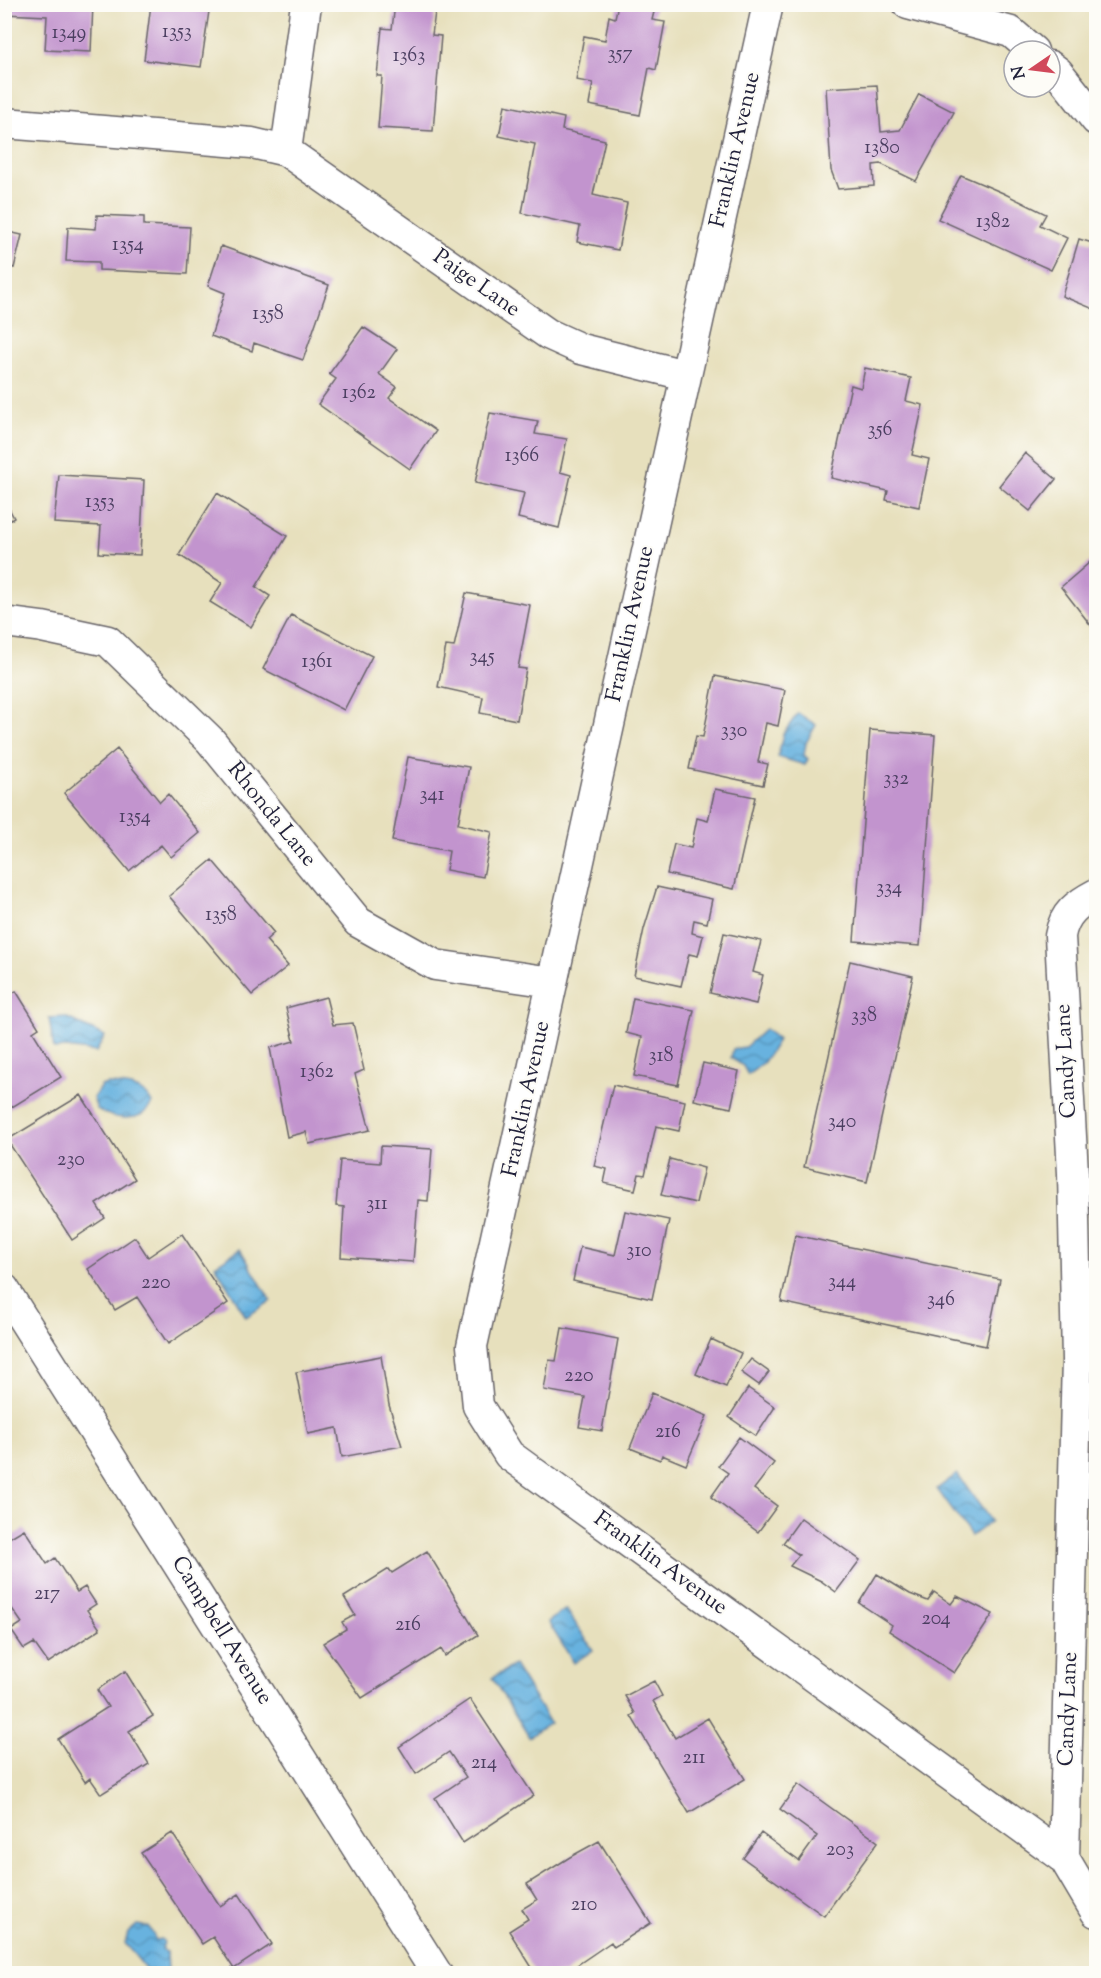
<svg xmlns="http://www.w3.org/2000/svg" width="1101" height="1978" font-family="'Sorts Mill Goudy',serif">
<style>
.water{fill:url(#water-waves);stroke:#446a8d;stroke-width:1.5}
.building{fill:#c294ce}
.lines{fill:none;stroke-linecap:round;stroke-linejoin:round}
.minor-casing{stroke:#676468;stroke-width:33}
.minor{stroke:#fff;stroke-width:30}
.labels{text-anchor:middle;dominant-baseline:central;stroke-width:4.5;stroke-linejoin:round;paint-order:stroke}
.number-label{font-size:20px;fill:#4a3e60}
.street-label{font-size:22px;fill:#22223b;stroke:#fdfcf7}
</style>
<defs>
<pattern id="water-waves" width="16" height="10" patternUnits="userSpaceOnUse" patternTransform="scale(1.5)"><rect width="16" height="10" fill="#67b2df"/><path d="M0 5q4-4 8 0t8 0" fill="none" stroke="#5490b6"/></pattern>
</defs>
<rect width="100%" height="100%" fill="#fdfcf7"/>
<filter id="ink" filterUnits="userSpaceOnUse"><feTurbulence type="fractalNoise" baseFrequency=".0167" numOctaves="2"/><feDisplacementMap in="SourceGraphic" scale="12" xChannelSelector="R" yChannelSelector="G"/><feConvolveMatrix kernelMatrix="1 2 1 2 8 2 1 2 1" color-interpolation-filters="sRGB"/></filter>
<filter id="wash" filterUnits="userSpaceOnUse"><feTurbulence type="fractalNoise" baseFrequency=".008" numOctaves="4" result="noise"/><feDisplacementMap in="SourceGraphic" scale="24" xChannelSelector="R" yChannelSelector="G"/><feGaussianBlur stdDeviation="1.35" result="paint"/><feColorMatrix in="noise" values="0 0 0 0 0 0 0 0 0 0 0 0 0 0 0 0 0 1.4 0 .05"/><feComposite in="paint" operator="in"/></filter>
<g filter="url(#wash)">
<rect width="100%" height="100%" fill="#e7e0bd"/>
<path class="water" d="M798,713L816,725L806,743L804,755L808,759L805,765L778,757L783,734Z
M65,1017L105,1036L96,1052L66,1048L54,1049L49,1018Z
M765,1029L778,1040L764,1062L748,1075L743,1066L731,1058L733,1049L745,1047Z
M107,1084C124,1085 144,1086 152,1103C142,1124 113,1120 97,1109L93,1098L101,1086Z
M240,1249L271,1301L246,1317L215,1265Z
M957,1474L991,1521L971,1536L937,1489Z
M566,1609L593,1650L574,1663L548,1622Z
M514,1665L550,1723L529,1737L492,1678Z
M137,1925L149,1927L156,1940L162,1939L164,1943L162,1949L167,1953L168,1971L166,1973H149L125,1943L128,1933Z"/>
<g id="blocks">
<path class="building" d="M4,4H93L91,52L45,50L47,16L4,14Z
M151,4H210L201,67L144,60Z
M395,4H436L432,35L441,36L433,131L378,128L382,76H377L382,28L392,29Z
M618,4H656L652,20L665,22L656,70L649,68L640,115L589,105L593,83L576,80L584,36L605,40L609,16L615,18Z
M877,85L881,132L900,130L919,94L954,112L916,181L881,164L873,165L874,186L838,189L831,170L826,88Z
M505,105L564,118L562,130L605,140L593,195L627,203L618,250L577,242L580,226L522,213L535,144L499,136Z
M961,175L1003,193L1046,214L1040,225L1067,238L1051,270L938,219Z
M97,215L144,217V225L190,227L187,274L99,270V262L66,261L68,227L96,229Z
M4,231L22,235L14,268L4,266Z
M1079,239L1096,244V310L1062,296Z
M221,246L329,285L303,360L254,343L252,351L211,336L225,293L208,286Z
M363,327L397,349L379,374L397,387L389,398L436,431L410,469L318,404L336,379L329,374Z
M865,368L911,378L906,401L923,405L912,455L929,459L919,507L886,500L888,491L831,478L851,385L861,388Z
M490,413L538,421L535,434L567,439L560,472L571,475L559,528L518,518L524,493L475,483Z
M1025,453L1056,479L1030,511L999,486Z
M59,475L144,480L140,555L99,553L101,526L54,523Z
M217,493L287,536L256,587L270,596L251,627L210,602L222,583L179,555Z
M4,499L14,518L4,524Z
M1096,557V632L1061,587Z
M466,593L530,605L518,668L526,669L517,720L480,713L483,697L438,687L446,646L454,647Z
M291,615L372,656L344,710L263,669Z
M715,676L785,690L778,726L766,723L758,762L768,764L763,785L689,769L696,736L703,737Z
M870,730L935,735L920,946L854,941Z
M117,749L160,802L168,794L200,833L171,857L161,845L129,871L64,793Z
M408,757L469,767L458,824L492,832L483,877L446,870L449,851L392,841Z
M715,789L755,797L734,889L667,874L674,844L691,848L697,818L708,821Z
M212,860L274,933L266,940L288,966L252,995L169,896Z
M657,887L712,899L707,923L694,920L692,933L703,936L698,956L689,954L681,986L634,976L644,929Z
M724,933L761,941L753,972L763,975L756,1004L710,993Z
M850,961L913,976L867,1182L804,1167Z
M16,991L39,1028L33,1032L61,1077L4,1112V999Z
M326,997L333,1025L353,1023L364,1070L355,1074L370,1130L309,1144L306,1132L287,1137L270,1048L294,1041L286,1008Z
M633,998L694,1010L678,1085L634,1076L642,1037L626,1033Z
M703,1063L739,1071L731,1108L694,1100Z
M613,1085L685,1101L679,1131L656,1126L645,1175L639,1174L635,1190L604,1183L607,1169L594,1166Z
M81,1095L135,1179L96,1204L105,1218L72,1240L7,1140Z
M381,1146L432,1149L428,1201L418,1200L413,1262L341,1257L344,1207L336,1206L340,1160L380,1163Z
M670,1159L704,1168L696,1203L661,1195Z
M625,1211L669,1220L652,1299L573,1281L580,1247L615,1255Z
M182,1234L228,1303L168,1344L137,1297L115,1310L88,1269L135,1237L148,1257Z
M795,1235L1000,1279L986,1346L781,1302Z
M562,1328L618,1339L602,1431L579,1427L585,1397L544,1390L549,1360L556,1361Z
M711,1339L741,1353L726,1387L696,1374Z
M381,1356L389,1405L402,1446L342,1457L337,1428L308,1434L296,1372Z
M751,1359L769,1372L759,1385L741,1372Z
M748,1388L775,1407L756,1436L729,1417Z
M652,1393L707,1416L686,1465L662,1455L660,1460L630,1448Z
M739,1437L774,1463L754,1489L777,1506L758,1532L711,1497L728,1473L718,1466Z
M801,1518L860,1560L836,1592L821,1581L790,1566L799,1555L783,1543Z
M24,1529L47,1564L55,1558L77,1592L85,1587L96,1604L87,1610L100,1629L48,1663L34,1643L24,1649L11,1630L22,1623L4,1597V1541Z
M427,1551L478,1635L445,1656L441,1649L362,1698L323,1643L346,1629L342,1622L355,1615L344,1597L389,1569L392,1573Z
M877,1574L910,1594L928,1601L934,1592L951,1604L957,1596L993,1614L954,1673L889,1631L892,1625L859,1603Z
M125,1671L153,1716L129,1731L149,1764L101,1794L90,1778L85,1782L58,1739L108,1707L97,1690Z
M654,1681L662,1696L653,1701L675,1738L708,1718L745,1779L689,1813L631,1716L635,1713L625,1696Z
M470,1699L534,1796L463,1843L435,1798L466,1777L449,1752L416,1774L399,1747Z
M798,1784L878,1842L824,1916L743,1858L761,1833L799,1861L817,1836L780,1809Z
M172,1833L220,1906L239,1894L272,1944L234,1969L213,1937L202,1944L141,1853Z
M599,1841L651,1923L614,1947L611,1942L564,1974H536L509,1931L528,1919L522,1909L537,1900L527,1884L570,1857Z"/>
</g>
</g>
<g filter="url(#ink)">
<use href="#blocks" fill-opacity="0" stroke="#676468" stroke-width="1.5"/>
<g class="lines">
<g class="minor-casing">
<path id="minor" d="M768,4L472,1346L478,1406L509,1455L1064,1858L1096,1912
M908,4L1011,32L1033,51
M1050,66L1058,72L1096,120
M4,123L252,143L286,151L548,334L581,349L685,375
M286,151L306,4
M4,622L42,627L108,641L210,740L358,922L435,965L552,982
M4,1289L437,1974
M1064,1858L1077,1360L1073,1173L1060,936C1064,913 1077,904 1096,894"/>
</g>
<use href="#minor" class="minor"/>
</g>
</g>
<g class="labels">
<g class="number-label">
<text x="177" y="32">1353</text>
<text x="69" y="33">1349</text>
<text x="620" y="54">357</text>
<text x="409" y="56">1363</text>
<text x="882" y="148">1380</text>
<text x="993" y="222">1382</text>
<text x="128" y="245">1354</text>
<text x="268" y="314">1358</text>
<text x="359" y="393">1362</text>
<text x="880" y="430">356</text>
<text x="522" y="456">1366</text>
<text x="100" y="502">1353</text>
<text x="482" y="657">345</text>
<text x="317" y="662">1361</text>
<text x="734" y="731">330</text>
<text x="896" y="779">332</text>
<text x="432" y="795">341</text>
<text x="135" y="817">1354</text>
<text x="889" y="888">334</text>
<text x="221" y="915">1358</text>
<text x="864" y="1016">338</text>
<text x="661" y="1056">318</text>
<text x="317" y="1072">1362</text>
<text x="842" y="1122">340</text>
<text x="71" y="1160">230</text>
<text x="377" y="1204">311</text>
<text x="639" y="1251">310</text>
<text x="842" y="1282">344</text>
<text x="156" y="1283">220</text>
<text x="941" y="1300">346</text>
<text x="579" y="1376">220</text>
<text x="668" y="1432">216</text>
<text x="47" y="1594">217</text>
<text x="936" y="1619">204</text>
<text x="408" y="1625">216</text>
<text x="694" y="1758">211</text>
<text x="484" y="1763">214</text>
<text x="840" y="1850">203</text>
<text x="584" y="1905">210</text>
</g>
<g class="street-label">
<text transform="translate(736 150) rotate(-77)">Franklin Avenue</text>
<text transform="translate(476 284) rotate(35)">Paige Lane</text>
<text transform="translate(631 624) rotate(-78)">Franklin Avenue</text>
<text transform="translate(271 815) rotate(51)">Rhonda Lane</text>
<text transform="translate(1067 1061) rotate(-93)">Candy Lane</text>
<text transform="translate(527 1099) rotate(-78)">Franklin Avenue</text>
<text transform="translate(660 1564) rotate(36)">Franklin Avenue</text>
<text transform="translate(221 1631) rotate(58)">Campbell Avenue</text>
<text transform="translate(1069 1709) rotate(-88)">Candy Lane</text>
</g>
</g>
<rect width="1101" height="1978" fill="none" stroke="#fdfcf7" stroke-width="24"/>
<g transform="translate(1032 69) rotate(256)"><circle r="28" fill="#fdfcf7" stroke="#a5a5ac" stroke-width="1.5"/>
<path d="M0-4.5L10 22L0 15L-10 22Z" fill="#d1495b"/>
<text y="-9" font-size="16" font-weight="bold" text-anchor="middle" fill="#22223b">N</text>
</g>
</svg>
